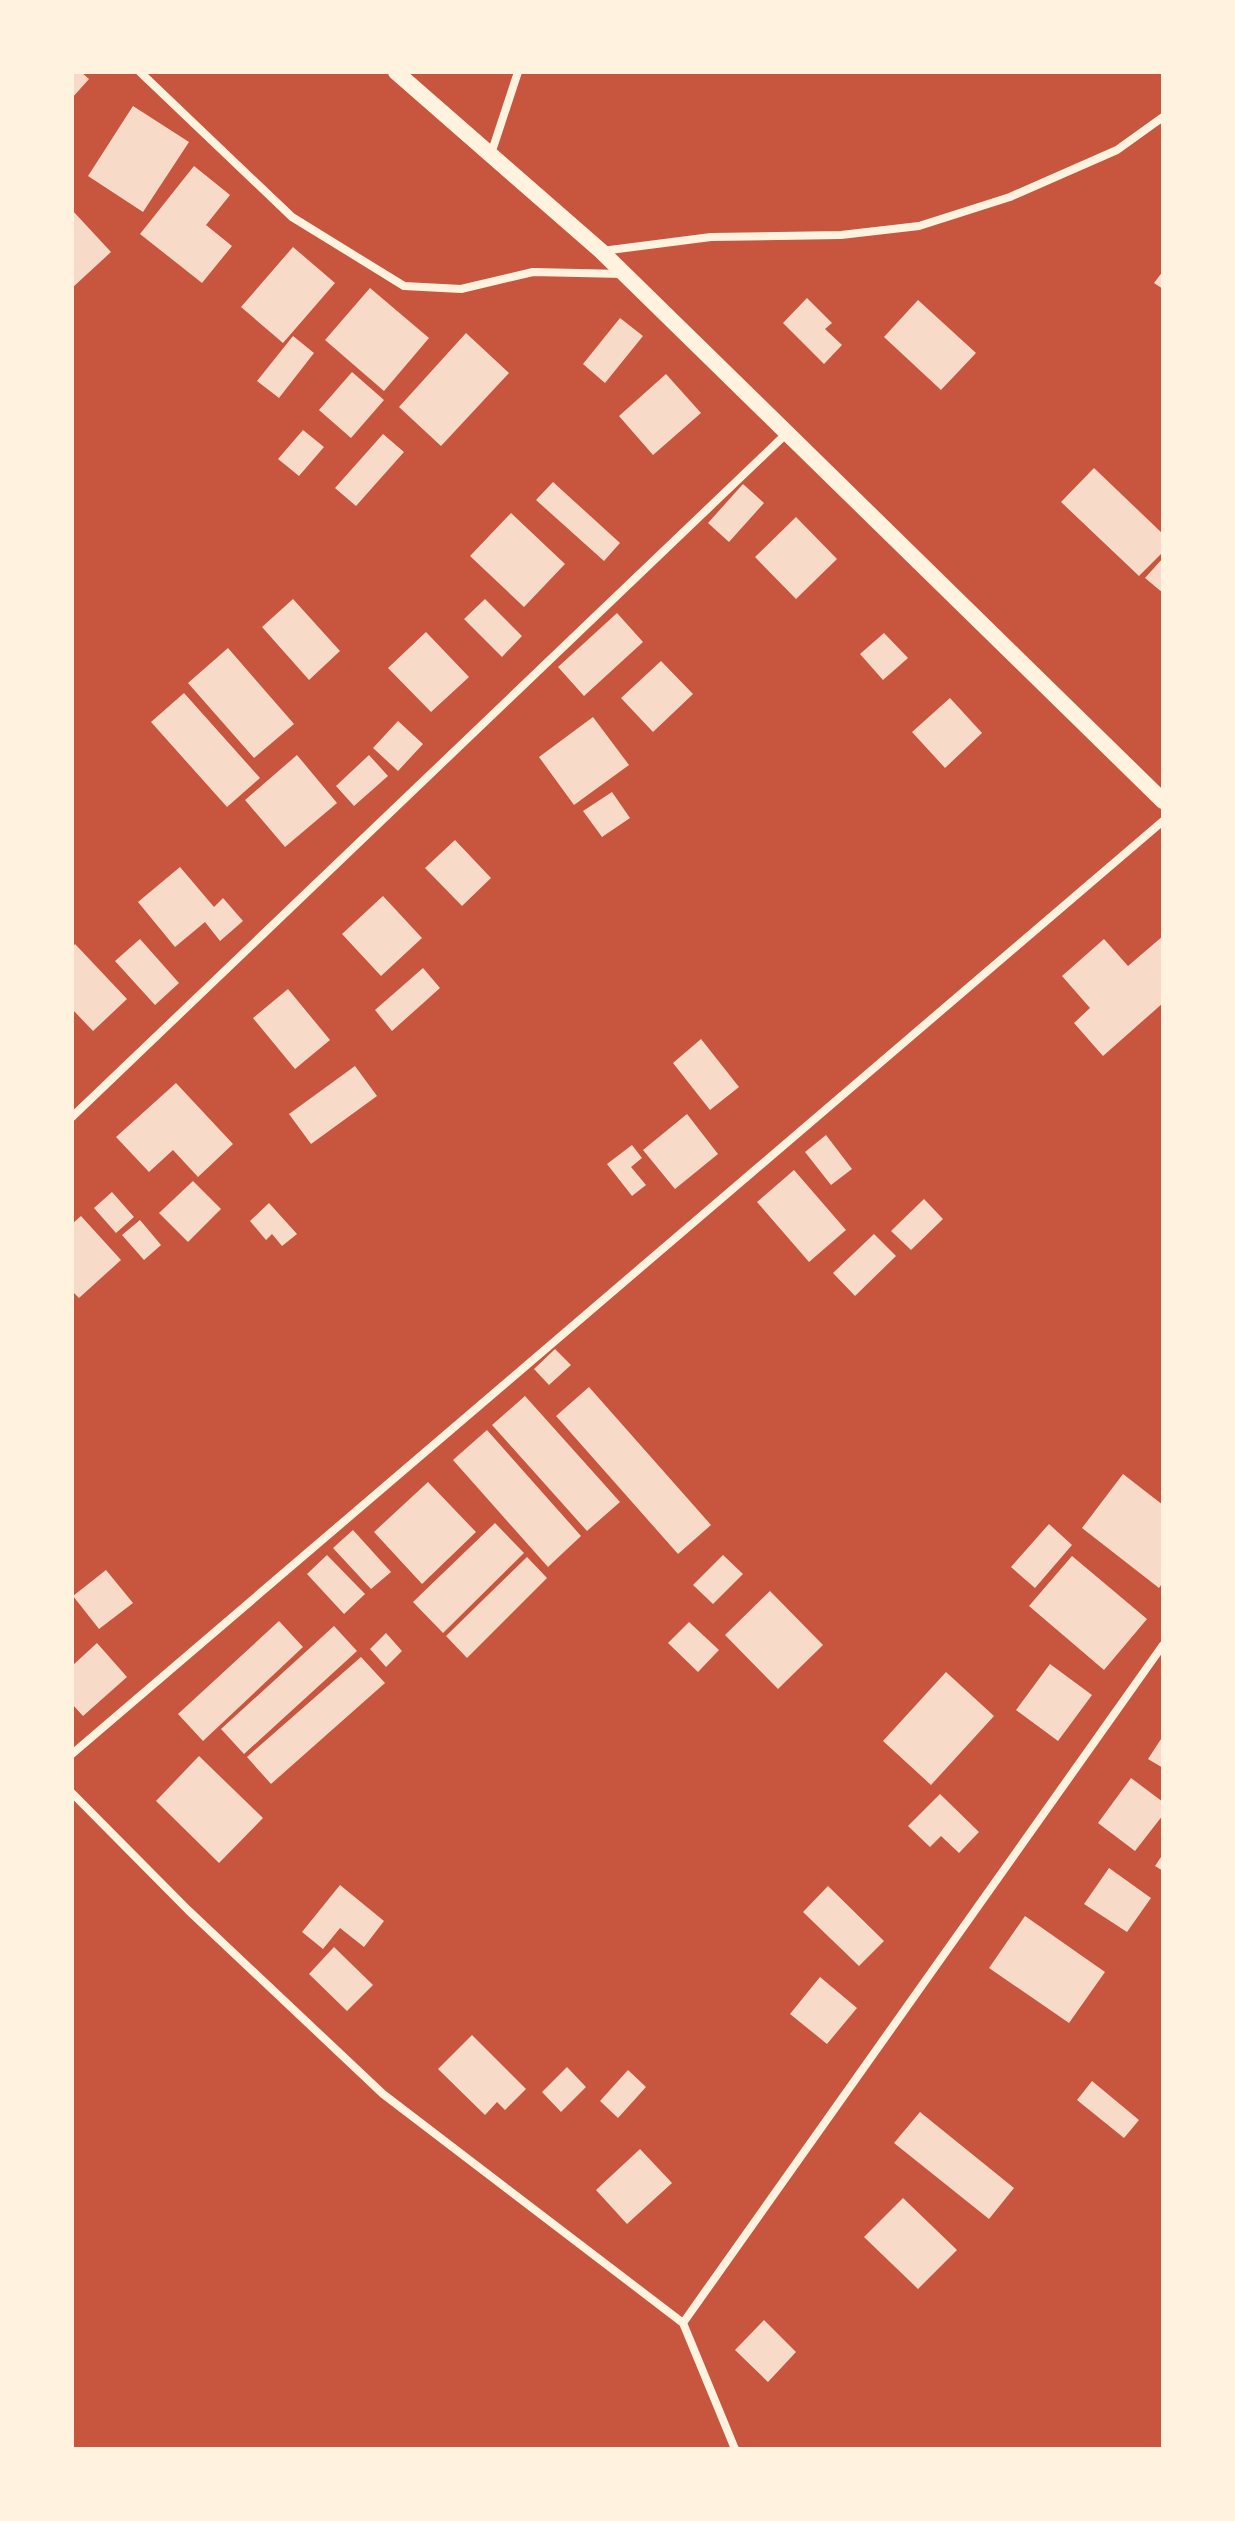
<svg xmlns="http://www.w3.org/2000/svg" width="1235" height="2521" font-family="'Source Serif 4',serif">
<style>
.building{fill:#f7dbc8}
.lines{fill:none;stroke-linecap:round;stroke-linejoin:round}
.minor{stroke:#fff3e0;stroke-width:8}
.secondary{stroke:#fff3e0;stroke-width:16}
</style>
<rect width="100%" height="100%" fill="#c8553d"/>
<path class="building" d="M72,72H81L89,79L72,98Z
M133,106L189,142L143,212L88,176Z
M194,166L230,195L206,225L232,246L202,283L140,234Z
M72,210L111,252L72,288Z
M293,247L335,283L283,343L241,307Z
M1163,271V289L1154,283Z
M370,288L429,338L384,391L325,340Z
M807,298L832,323L825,329L842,345L824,364L783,323Z
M918,300L976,353L941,390L884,337Z
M620,318L643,336L605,383L583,364Z
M466,333L509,373L441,446L399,407Z
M293,336L314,353L279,398L257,381Z
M352,372L384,400L351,438L319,410Z
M666,374L701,413L653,455L619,416Z
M303,430L324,447L299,476L278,459Z
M383,434L404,452L356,506L335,488Z
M1094,468L1163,534V552L1139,576L1061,502Z
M553,482L620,543L604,561L536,500Z
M743,484L764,503L729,542L708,523Z
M511,513L565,564L524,607L470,556Z
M796,517L837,559L796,599L755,557Z
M1163,558V593L1145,578Z
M293,599L340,651L309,680L262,627Z
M485,599L522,636L502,657L464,619Z
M617,613L643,642L584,696L558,667Z
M426,632L469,677L431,712L388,668Z
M884,633L908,658L883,680L860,654Z
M228,648L294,724L254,758L188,683Z
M661,661L693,694L653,732L621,698Z
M184,693L260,778L227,807L151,722Z
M950,698L982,733L945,768L912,732Z
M593,717L629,765L574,805L539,757Z
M398,721L423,744L398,771L373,748Z
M297,755L337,803L285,847L245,800Z
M369,755L388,776L354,806L336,786Z
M612,792L630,818L602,837L583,811Z
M455,840L491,878L462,906L425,868Z
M180,867L214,907L223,898L243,921L220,941L205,922L175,947L138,902Z
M383,896L422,938L381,976L342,934Z
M1163,936V1003L1103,1056L1074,1023L1090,1008L1062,976L1104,939L1128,966Z
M140,939L179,983L155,1005L115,961Z
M75,944L127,999L93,1031L72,1009V948Z
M423,968L440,988L392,1031L375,1010Z
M288,989L330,1040L295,1069L253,1018Z
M701,1039L739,1087L710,1110L673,1063Z
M355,1066L377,1096L311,1144L289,1114Z
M176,1083L233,1144L198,1177L173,1150L149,1172L116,1137Z
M687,1114L718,1154L675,1189L643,1150Z
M826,1135L852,1169L831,1185L805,1152Z
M632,1145L642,1158L631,1167L646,1185L632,1196L607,1164Z
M794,1170L846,1230L809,1262L757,1202Z
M193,1181L221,1209L188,1242L159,1213Z
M112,1192L134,1217L116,1233L94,1208Z
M924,1199L943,1219L911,1250L891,1231Z
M269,1203L297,1234L282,1246L272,1234L266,1240L250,1221Z
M81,1216L121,1260L79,1298L72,1291V1224Z
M140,1220L161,1245L144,1260L122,1235Z
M874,1234L896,1256L855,1296L833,1273Z
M555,1349L571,1365L549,1385L534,1369Z
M589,1387L711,1525L678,1554L556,1416Z
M525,1396L620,1502L587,1531L492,1425Z
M487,1430L581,1536L548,1567L453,1460Z
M1123,1474L1163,1505V1582L1159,1588L1082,1528Z
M428,1482L476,1532L422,1584L374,1532Z
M495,1523L524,1553L443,1633L413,1602Z
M1049,1524L1072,1545L1035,1588L1011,1567Z
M353,1530L391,1572L371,1589L333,1548Z
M327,1555L365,1594L344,1614L307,1574Z
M723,1555L743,1574L713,1604L693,1585Z
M1072,1556L1147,1619L1104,1670L1029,1606Z
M527,1557L547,1578L467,1658L446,1636Z
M106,1570L133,1603L99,1629L73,1596Z
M770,1591L823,1645L778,1689L725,1635Z
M279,1621L303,1647L203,1741L178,1714Z
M689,1622L719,1650L698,1672L668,1643Z
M334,1626L357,1651L244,1754L221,1729Z
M386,1633L402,1651L386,1667L370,1649Z
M97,1643L127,1677L83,1716L72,1704V1666Z
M361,1657L385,1683L271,1784L247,1757Z
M1050,1664L1092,1695L1058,1741L1016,1710Z
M946,1672L994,1716L931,1785L883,1741Z
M1163,1736V1768L1148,1759Z
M199,1756L263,1818L219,1863L156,1801Z
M1131,1778L1163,1802V1815L1135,1851L1098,1823Z
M940,1794L979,1832L959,1853L941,1836L930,1847L908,1826Z
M1163,1854V1871L1155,1866Z
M1109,1868L1151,1898L1127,1932L1084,1904Z
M340,1885L384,1921L364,1947L340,1928L323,1949L302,1932Z
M828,1886L884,1941L859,1966L803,1912Z
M1025,1916L1105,1972L1069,2023L989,1968Z
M334,1947L373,1985L347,2011L309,1974Z
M820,1977L857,2008L827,2044L790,2014Z
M472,2035L526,2089L505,2110L497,2102L485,2115L438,2069Z
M567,2067L586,2087L561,2112L542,2092Z
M628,2070L646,2087L618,2118L600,2101Z
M1092,2081L1139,2120L1124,2138L1077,2100Z
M920,2112L1014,2188L989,2219L894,2143Z
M640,2149L672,2183L627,2224L596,2190Z
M903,2198L957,2250L918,2289L864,2237Z
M764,2320L796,2352L768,2382L735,2350Z"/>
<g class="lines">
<path class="minor" d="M140,72L292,217L404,286L461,289L533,272L624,274
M491,154L518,72
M602,251L711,237L841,235L919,226L1010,197L1117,150L1163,117
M72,1117L787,433
M72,1754L1163,821
M72,1793L188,1910L383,2094L683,2323L735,2449
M683,2323L1163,1645"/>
<path class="secondary" d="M396,72L601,251L1163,801"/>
</g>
<rect width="1235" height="2521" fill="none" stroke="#fff3e0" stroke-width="148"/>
</svg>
